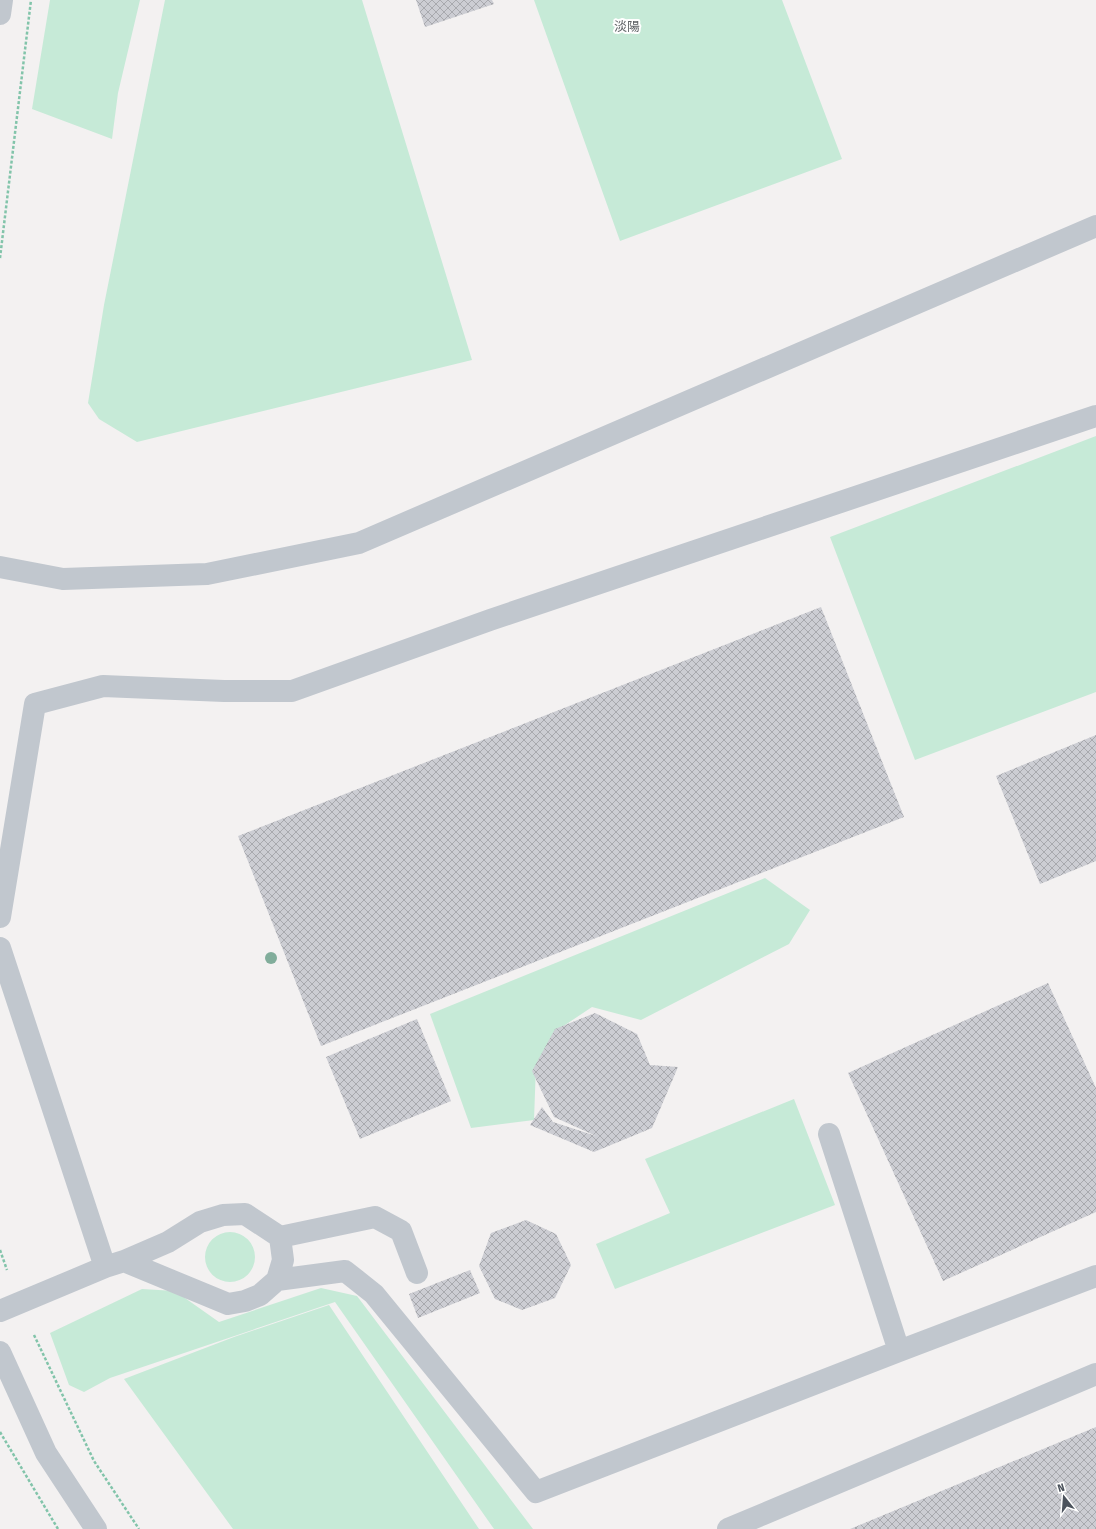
<svg xmlns="http://www.w3.org/2000/svg" width="1096" height="1529" font-family="'Fira Sans Condensed','Noto Sans JP',sans-serif">
<style>
.green{fill:#c6ead7}
.building{fill:url(#building-cross-hatch)}
.lines{fill:none;stroke-linecap:round;stroke-linejoin:round}
.path{stroke:#82c4aa;stroke-width:2.5;stroke-dasharray:3 2;stroke-linecap:butt}
.minor{stroke:#c1c7ce;stroke-width:22}
.tree{fill:#81ad9b}
.labels{text-anchor:middle;dominant-baseline:central;stroke-width:4;stroke-linejoin:round;paint-order:stroke}
.quarter-label{font-size:13px;fill:#5e6165;stroke:#fff}
</style>
<defs>
<pattern id="building-cross-hatch" width="8" height="8" patternUnits="userSpaceOnUse"><rect width="8" height="8" fill="#cccdd3"/><path d="M0 0l8 8M0 8l8-8" fill="none" stroke="#a8a9ae"/></pattern>
</defs>
<rect width="100%" height="100%" fill="#f3f1f1"/>
<path class="green" d="M50,0H140L118,93L112,139L32,109Z
M165,0H362L472,360L137,442L99,419L88,403L104,305Z
M534,0H782L842,159L620,241Z
M1096,436V692L915,760L830,537Z
M765,878L810,910L789,944L641,1020L592,1007L562,1027L536,1065L534,1120L471,1128L430,1014Z
M794,1099L835,1205L615,1289L596,1244L670,1213L645,1159Z
M205 1257a25 25 0 1 1 50 0a25 25 0 1 1-50 0Z
M321,1288L357,1296L533,1529H494L335,1302L110,1378L84,1392L69,1385L50,1333L142,1289L175,1291L219,1322Z
M329,1305L479,1529H233L124,1379L234,1337Z"/>
<path class="building" d="M416,0H492L494,4L425,27Z
M821,607L904,817L321,1046L238,836Z
M1096,735V861L1040,884L996,776Z
M1048,983L1096,1088V1212L943,1281L848,1073Z
M595,1013L637,1034L650,1065L678,1067L652,1128L594,1152L530,1125L542,1107L553,1122L596,1136L554,1117L532,1071L555,1029Z
M417,1019L451,1101L360,1139L326,1057Z
M526,1220L556,1234L571,1265L555,1298L522,1310L495,1299L479,1266L491,1233Z
M470,1270L480,1293L418,1318L409,1294Z
M1096,1427V1529H850Z"/>
<g class="lines">
<path class="path" d="M0,258L31,0
M0,1250L7,1270
M34,1335L94,1461L139,1529
M0,1432L58,1529"/>
<path class="minor" d="M0,14L2,0
M0,567L63,579L207,574L359,543L1096,226
M0,917L35,704L103,686L224,691H292L490,620L1096,416
M0,948L105,1267L0,1311
M829,1134L899,1351
M280,1237L375,1217L401,1231L417,1273
M105,1267L124,1261L228,1304L245,1301L260,1295L277,1280L283,1260L280,1237L245,1214L223,1215L200,1222L168,1242L124,1261
M277,1280L345,1271L374,1294L536,1492L899,1351L1096,1276
M0,1352L46,1453L96,1529
M728,1529L1096,1374"/>
</g>
<circle class="tree" cx="271" cy="958" r="6"/>
<g class="labels">
<g class="quarter-label">
<text x="627" y="26">淡陽</text>
</g>
</g>
<g transform="translate(1064 1497) rotate(343)" stroke="#ffffff" stroke-width="3" paint-order="stroke">
<path d="M0-3L7 15L0 10L-7 15Z" fill="#4b525c"/>
<text y="-6" font-size="11" font-weight="bold" text-anchor="middle" fill="#4b525c">N</text>
</g>
</svg>
